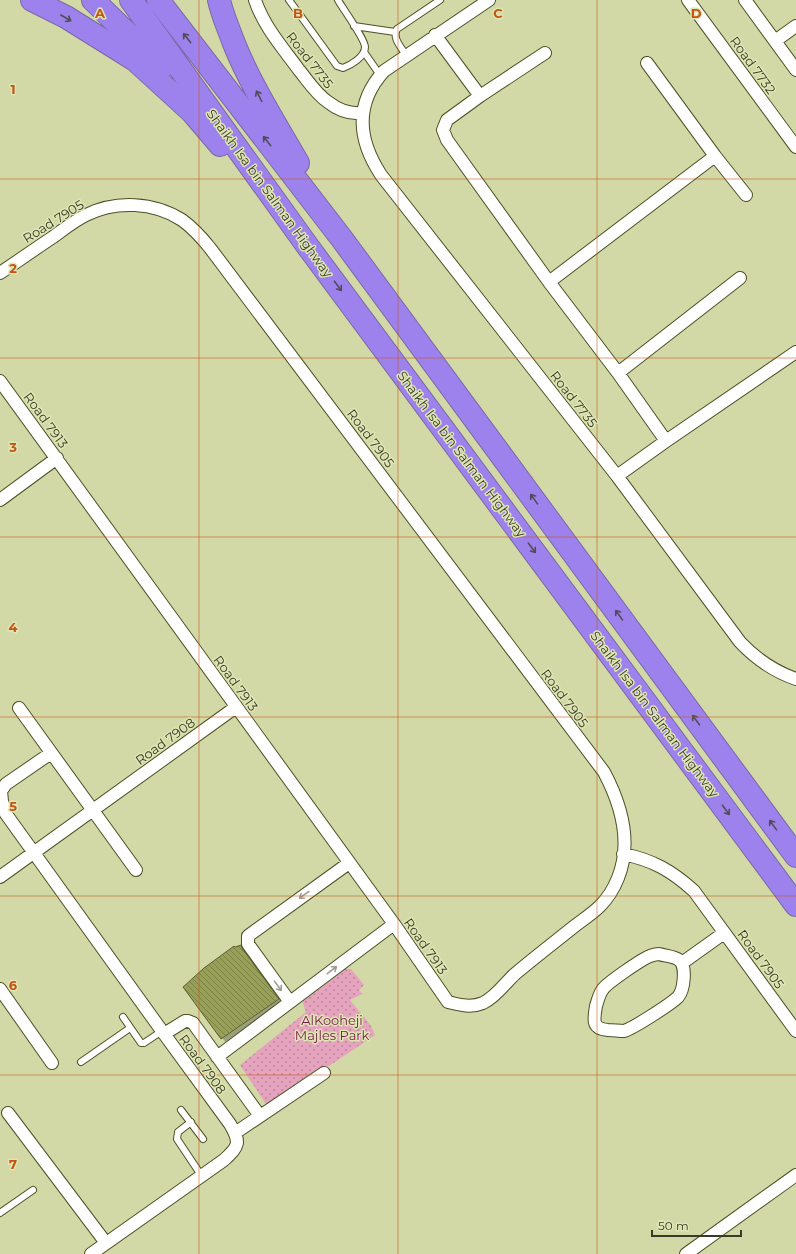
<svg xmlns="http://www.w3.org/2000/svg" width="796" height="1254" font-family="Montserrat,sans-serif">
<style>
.park{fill:url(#park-dots)}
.building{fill:url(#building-back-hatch);stroke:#5c6033;filter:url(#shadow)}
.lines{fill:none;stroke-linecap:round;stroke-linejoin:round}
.lane-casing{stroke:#4d5124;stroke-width:8}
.street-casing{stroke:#4d5124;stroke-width:14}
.highway-casing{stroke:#7a69a8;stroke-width:24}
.lane{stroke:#fff;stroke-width:6}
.street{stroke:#fff;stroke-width:12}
.highway{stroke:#9d82ed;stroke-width:22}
.oneway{stroke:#514d58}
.oneway2{stroke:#9c9d93}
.grid{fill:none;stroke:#c55311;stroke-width:1;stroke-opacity:0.55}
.labels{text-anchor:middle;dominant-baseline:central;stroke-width:3;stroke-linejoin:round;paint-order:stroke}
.street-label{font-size:13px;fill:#383b27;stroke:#dfe5b3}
.park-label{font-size:13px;fill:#721b48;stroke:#dfe5b3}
.grid-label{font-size:13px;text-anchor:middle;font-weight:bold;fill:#c55311;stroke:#dfe5b3;stroke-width:3;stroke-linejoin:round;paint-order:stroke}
</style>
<defs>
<pattern id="park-dots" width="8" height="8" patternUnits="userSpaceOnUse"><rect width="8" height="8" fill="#e6a3be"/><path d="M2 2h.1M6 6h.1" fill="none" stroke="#bb869a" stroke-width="1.8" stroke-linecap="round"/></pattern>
<pattern id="building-back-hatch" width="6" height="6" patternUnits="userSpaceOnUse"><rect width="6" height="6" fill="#989f56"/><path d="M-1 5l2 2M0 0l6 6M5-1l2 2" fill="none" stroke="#7d8347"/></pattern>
<filter id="shadow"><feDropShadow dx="4.5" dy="2.5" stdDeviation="0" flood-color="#0004"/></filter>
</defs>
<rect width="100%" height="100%" fill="#d2d8a6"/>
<path class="park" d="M345,969H351L364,985L359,990L362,994L350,1000L371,1026L375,1035L268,1107L240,1065L306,1012L302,1000L313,994Z"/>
<path class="building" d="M241,945L242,948L279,999L221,1039L183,987L204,968L234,946L235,947Z"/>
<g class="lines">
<g class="lane-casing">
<path id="lane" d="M289,0L337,66L343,68C351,65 365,57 365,47C365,39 343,9 338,0
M354,26L395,32
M364,52L380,75
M406,55C401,47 392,38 397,29L440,0
M123,1017L141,1043H144L162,1031
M81,1062L130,1028
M181,1110L203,1139
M191,1122L178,1132L177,1139L201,1175
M0,1213L33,1190"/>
</g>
<g class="street-casing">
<path id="street" d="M255,0C264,27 283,48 299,70C308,81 316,94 328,102C338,110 350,114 362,113
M489,0L384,71C354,104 358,140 381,175L617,476L740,642C756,659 773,671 796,679
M688,0L796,147
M745,0L796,70
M435,35L480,96
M775,41L796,26
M545,53L480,96L447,120L443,130L447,140L549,282L618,373L666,441
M647,63L715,156L746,195
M0,273C18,261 35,249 53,237C64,229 74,221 86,215C116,200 154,202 182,220C193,228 202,238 210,248L604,772C621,804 632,843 618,878C614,888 608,898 600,906C593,913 584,919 576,925C556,941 535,957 515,974C505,983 496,997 483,1003C471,1008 460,1005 448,1002L394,924L0,381
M549,282L715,156
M618,373L740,278
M617,476L666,441L796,352
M0,500L57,458
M19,708L136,870
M51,753L6,784L1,791L2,801L6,814L162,1031L230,1124C241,1143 239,1146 224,1160L91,1254
M623,854C653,860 672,871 694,891L796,1031
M0,877L236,707
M659,954C665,956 674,956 679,960C687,966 684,990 678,997C671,1004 632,1029 624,1031C619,1031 613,1030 608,1030C591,1029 594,1019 596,1006C598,1000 599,994 603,989C607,983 642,959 650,956C653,955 656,954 659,954Z
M682,963L724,933
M0,989L52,1063
M290,1002L248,944V936L349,863
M164,1034L185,1021H188L193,1023L260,1116
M217,1057L394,924
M8,1113L106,1243
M235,1133L324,1073
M686,1254L796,1175"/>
</g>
<g class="highway-casing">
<path id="highway" d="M32,0L66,17L135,60L192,112L220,145
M93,0L162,67
M131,0L306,244L796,905
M158,0L342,239L796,856
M219,0C222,14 228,27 233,41C250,84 275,123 298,163"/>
</g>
<use href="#lane" class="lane"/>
<use href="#street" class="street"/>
<use href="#highway" class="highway"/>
</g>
<defs><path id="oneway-shaft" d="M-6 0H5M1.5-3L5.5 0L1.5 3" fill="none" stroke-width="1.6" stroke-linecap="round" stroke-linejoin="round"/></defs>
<g class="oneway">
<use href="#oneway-shaft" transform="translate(66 18) rotate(30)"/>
<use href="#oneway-shaft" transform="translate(187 38) rotate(-128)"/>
<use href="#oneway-shaft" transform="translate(259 96) rotate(-117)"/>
<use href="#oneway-shaft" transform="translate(267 141) rotate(-128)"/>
<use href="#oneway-shaft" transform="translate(338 286) rotate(53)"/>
<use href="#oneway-shaft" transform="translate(534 499) rotate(-126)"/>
<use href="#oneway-shaft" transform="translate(532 548) rotate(53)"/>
<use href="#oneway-shaft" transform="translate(619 615) rotate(-126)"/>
<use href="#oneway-shaft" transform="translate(696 720) rotate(-126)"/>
<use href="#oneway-shaft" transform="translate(726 810) rotate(53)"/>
<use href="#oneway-shaft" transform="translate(773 825) rotate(-126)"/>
</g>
<g class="oneway2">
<use href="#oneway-shaft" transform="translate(304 895) rotate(144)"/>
<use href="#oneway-shaft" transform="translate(332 970) rotate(-37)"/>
<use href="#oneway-shaft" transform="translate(278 986) rotate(54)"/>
</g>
<path class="grid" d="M199,0V1254M398,0V1254M597,0V1254M0,179H796M0,358H796M0,537H796M0,717H796M0,896H796M0,1075H796"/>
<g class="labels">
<g class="street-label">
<text transform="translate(310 60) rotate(52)">Road 7735</text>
<text transform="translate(753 65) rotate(54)">Road 7732</text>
<text transform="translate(270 193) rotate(54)">Shaikh Isa bin Salman Highway</text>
<text transform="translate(53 221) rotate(-32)">Road 7905</text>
<text transform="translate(574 399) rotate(52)">Road 7735</text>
<text transform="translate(46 420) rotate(54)">Road 7913</text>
<text transform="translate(371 438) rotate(53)">Road 7905</text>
<text transform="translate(462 454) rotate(53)">Shaikh Isa bin Salman Highway</text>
<text transform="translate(236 683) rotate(54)">Road 7913</text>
<text transform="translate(565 698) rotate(53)">Road 7905</text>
<text transform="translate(655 714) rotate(53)">Shaikh Isa bin Salman Highway</text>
<text transform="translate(165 741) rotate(-36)">Road 7908</text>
<text transform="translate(426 946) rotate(55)">Road 7913</text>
<text transform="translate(761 959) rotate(54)">Road 7905</text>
<text transform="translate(203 1064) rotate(54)">Road 7908</text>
</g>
<g class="park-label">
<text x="332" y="1020">AlKooheji<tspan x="332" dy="15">Majles Park</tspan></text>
</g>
</g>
<g class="grid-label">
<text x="100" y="18">A</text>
<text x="298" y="18">B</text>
<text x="498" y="18">C</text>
<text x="696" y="18">D</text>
<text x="13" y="94">1</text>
<text x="13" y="273">2</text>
<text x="13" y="452">3</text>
<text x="13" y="632">4</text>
<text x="13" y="811">5</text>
<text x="13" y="990">6</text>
<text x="13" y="1169">7</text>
</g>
<path d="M652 1230v6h89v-6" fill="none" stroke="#383b27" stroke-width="2"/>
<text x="658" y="1230" font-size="12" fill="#383b27" stroke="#dfe5b3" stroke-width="3" paint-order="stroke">50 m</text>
</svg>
